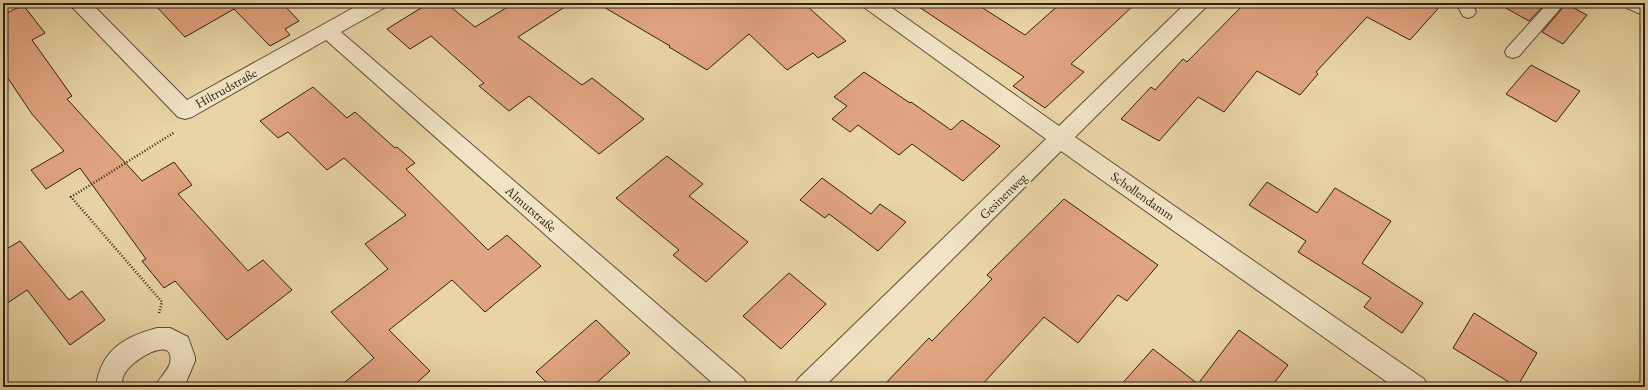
<svg xmlns="http://www.w3.org/2000/svg" width="1648" height="390" font-family="'EB Garamond',serif">
<style>
.building{fill:#e1a481;stroke:#2d2215}
.lines{fill:none;stroke-linecap:round;stroke-linejoin:round}
.lane-casing{stroke:#5c4e39;stroke-width:2}
.street-casing{stroke:#5c4e39;stroke-width:2}
.path{stroke:#2d2215;stroke-width:2.5;stroke-dasharray:1 2;stroke-linecap:butt}
.lane{fill:#f1e3c4;fill-rule:evenodd}
.street{fill:#f1e3c4;fill-rule:evenodd}
.labels{text-anchor:middle;dominant-baseline:central;stroke-width:4;stroke-linejoin:round;paint-order:stroke}
.street-label{font-size:13px;fill:#2d2215;stroke:#f1e3c4}
</style>
<rect width="100%" height="100%" fill="#e9d4a5"/>
<filter id="stains"><feTurbulence type="fractalNoise" baseFrequency=".005" numOctaves="4"/><feColorMatrix values="0 0 0 0 .2 0 0 0 0 .09 0 0 0 0 .02 0 0 0 .5 -.17"/></filter>
<radialGradient id="worn" r=".72"><stop offset=".6" stop-color="#630" stop-opacity="0"/><stop offset="1" stop-color="#630" stop-opacity=".3"/></radialGradient>
<path class="building" d="M153,3H282L299,21L285,29L290,35L270,46L234,9L185,37Z
M429,3H446L475,27L514,3H571L518,37L582,85L592,78L644,119L599,154L529,96L509,111L479,86L484,83L431,36L410,49L387,29Z
M597,3H801L808,7L846,41L818,58L813,53L787,70L749,34L707,70L669,47L670,46Z
M913,3H975L1025,35L1061,3H1136L1071,64L1084,72L1045,108L1013,86L1024,77Z
M1245,3H1443L1410,40L1367,17L1316,72L1318,74L1300,95L1257,71L1224,112L1198,97L1159,141L1121,119L1151,87L1155,90L1183,59L1187,62Z
M1497,3H1546L1529,21Z
M1566,4L1587,15L1563,44L1542,32Z
M23,5L45,33L32,40L72,96L67,99L142,181L174,162L192,185L178,194L248,271L263,260L292,290L227,340L175,281L164,288L142,261L146,259L80,168L46,189L31,170L64,151L32,114L3,71V15Z
M1531,65L1580,91L1556,122L1506,94Z
M864,72L910,103L911,102L951,130L962,120L1000,146L963,181L912,144L899,155L858,125L850,132L832,119L847,106L834,97Z
M313,87L347,118L355,112L395,148L397,147L415,163L406,169L488,250L507,235L541,266L485,312L452,280L389,330L430,371L412,387H339L374,358L331,312L388,269L365,244L406,215L344,158L327,170L288,132L278,138L260,121Z
M667,156L703,184L689,196L748,242L706,282L673,255L679,250L616,198Z
M822,178L871,214L880,204L906,222L878,251L829,214L825,218L800,200Z
M1267,182L1317,213L1335,188L1391,221L1362,263L1423,303L1402,333L1364,307L1371,298L1298,252L1306,241L1249,205Z
M1064,199L1158,265L1127,301L1118,295L1078,343L1044,317L980,387H882L929,338L932,341L992,279L987,275Z
M20,241L69,300L82,291L105,320L70,345L27,290L3,306V251Z
M789,273L826,304L781,349L743,316Z
M1474,313L1537,353L1517,387L1453,348Z
M596,320L630,353L592,387H551L536,372Z
M1239,330L1288,365L1271,387H1119L1153,349L1198,384Z"/>
<g class="lines">
<g class="lane-casing">
<path id="lane" d="M1456,3H1472L1476,12L1473,16L1468,18L1463,16Z
M1548,3H1565L1519,56L1513,58L1507,56L1505,52L1507,48Z"/>
</g>
<g class="street-casing">
<path id="street" d="M71,3H91L187,100L362,3H386L384,8L341,32L744,379L748,387H717L326,40L192,117L185,119L178,117L73,8Z
M863,3H885L1059,126L1186,3H1207L1205,8L1075,137L1424,379L1428,387H1394L1061,151L824,387H794L798,379L1046,139L865,8Z
M1625,3H1645V16L1627,8Z
M157,328H170L188,337L195,357V361L184,387H155C159,378 168,371 170,363C176,333 130,360 124,375C122,378 122,383 122,387H96C101,350 124,337 157,328Z"/>
</g>
<path class="path" d="M159,313L162,302L71,197L175,132"/>
<use href="#lane" class="lane"/>
<use href="#street" class="street"/>
</g>
<g class="labels">
<g class="street-label">
<text transform="translate(226 88) rotate(-29)">Hiltrudstraße</text>
<text transform="translate(1003 196) rotate(-44)">Gesinenweg</text>
<text transform="translate(1143 196) rotate(35)">Schollendamm</text>
<text transform="translate(531 209) rotate(41)">Almutstraße</text>
</g>
</g>
<rect width="1648" height="390" fill="none" stroke="#e9d4a5" stroke-width="16"/>
<rect x="4" y="4" width="1640" height="382" fill="none" stroke="#2d2215" stroke-width="2"/>
<rect x="8" y="8" width="1632" height="374" fill="none" stroke="#2d2215"/>
<rect width="100%" height="100%" filter="url(#stains)"/>
<rect width="100%" height="100%" fill="url(#worn)"/>
</svg>
